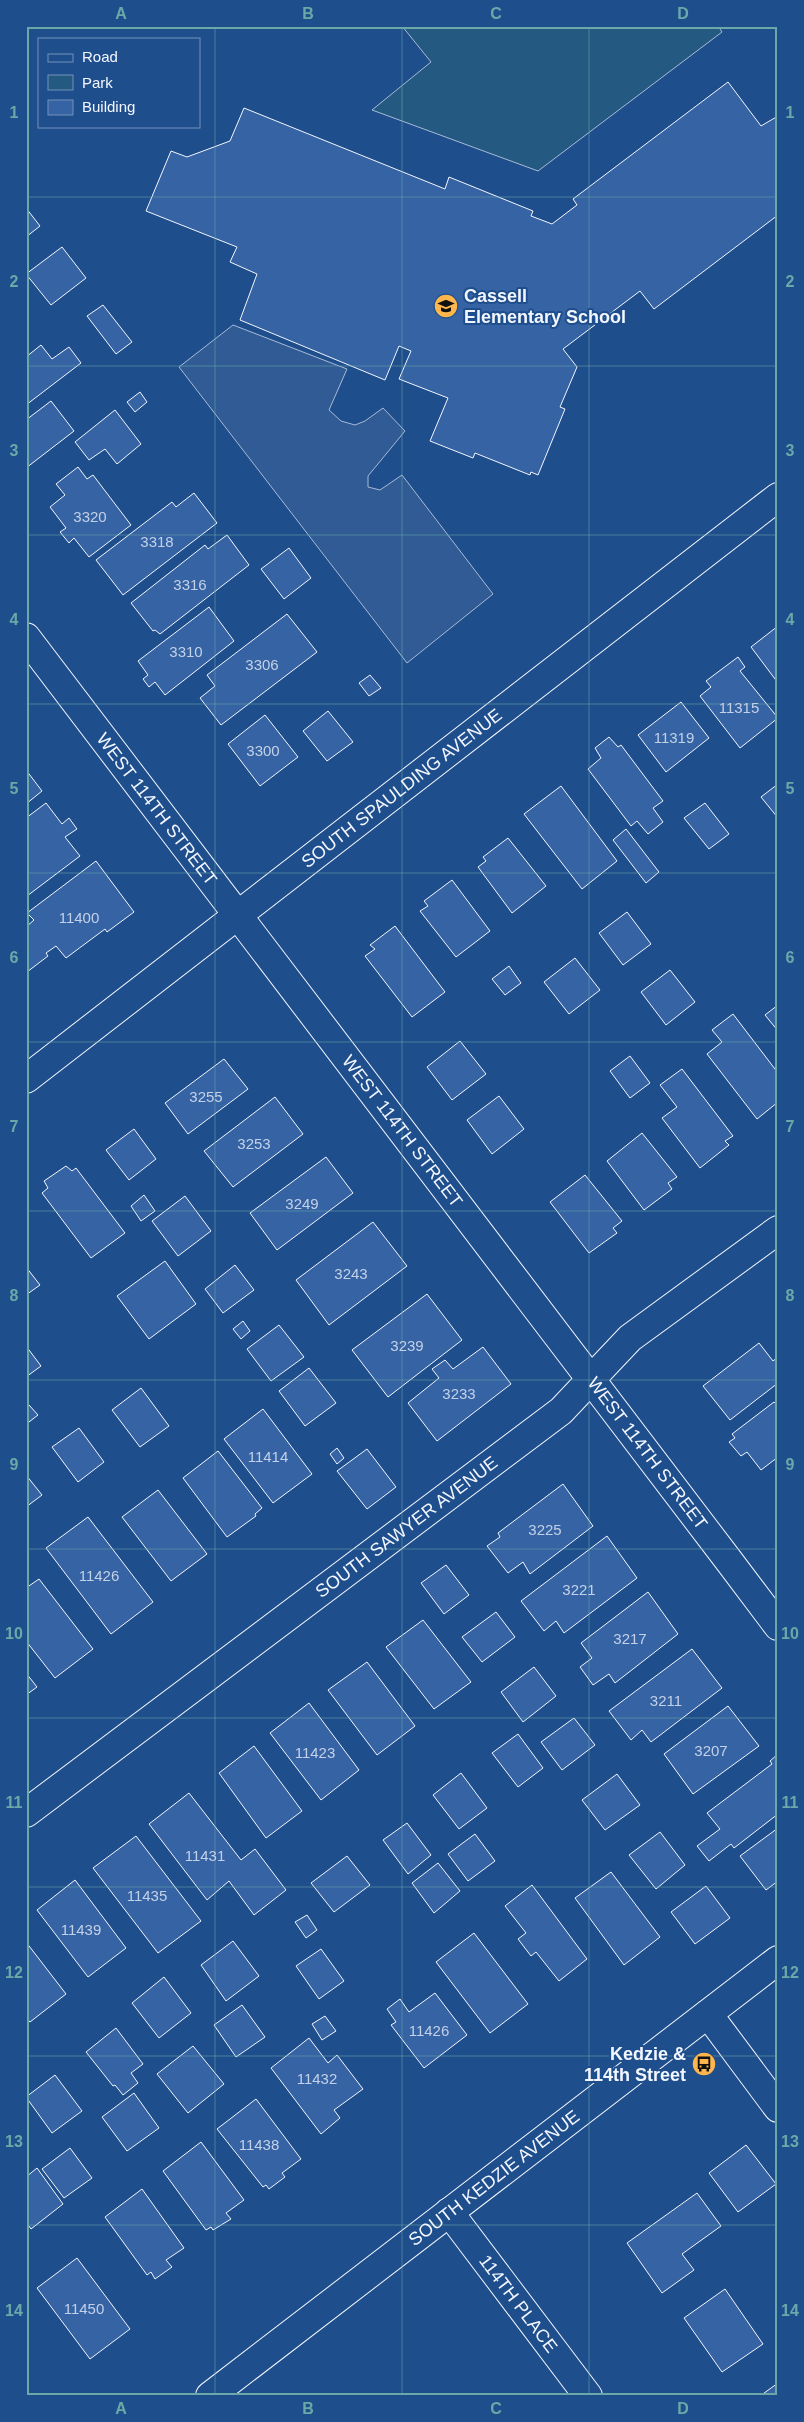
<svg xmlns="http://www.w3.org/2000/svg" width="804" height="2422" font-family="Arial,sans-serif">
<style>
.green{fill:#245a82;stroke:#a8bbd7}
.parking{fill:#305b95;stroke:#a8bbd7}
.building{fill:#3563a3;stroke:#f2f6ff}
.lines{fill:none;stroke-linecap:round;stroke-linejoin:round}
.street-casing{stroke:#f2f6ff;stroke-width:30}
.secondary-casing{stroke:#f2f6ff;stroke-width:30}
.street{stroke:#1f4e8c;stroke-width:28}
.secondary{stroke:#1f4e8c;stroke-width:28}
.grid{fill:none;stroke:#6aa9a8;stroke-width:1;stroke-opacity:0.55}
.labels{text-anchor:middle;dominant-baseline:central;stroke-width:4;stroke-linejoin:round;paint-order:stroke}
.number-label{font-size:15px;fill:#c3d1e8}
.poi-label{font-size:18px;font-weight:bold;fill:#f2f6ff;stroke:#1f4e8c;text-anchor:start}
.street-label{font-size:18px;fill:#f2f6ff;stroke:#1f4e8c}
.neatline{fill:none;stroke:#6aa9a8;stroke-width:2}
.grid-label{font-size:16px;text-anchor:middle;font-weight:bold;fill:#6aa9a8}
</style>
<rect width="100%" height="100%" fill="#1f4e8c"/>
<path class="green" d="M402,26H718L722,32L538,171L372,110L431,62Z"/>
<path class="parking" d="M233,325L347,369L329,410L341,421L355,425L365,421L383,408L405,431L368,476V487L380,490L402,475L493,594L407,663L179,367Z"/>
<path class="building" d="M728,82L761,126L778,116V215L654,309L640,291L563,349L577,367L560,407L565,409L538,475L531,472L530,475L475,453L473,458L430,441L448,398L399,379L411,351L399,346L385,380L240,320L257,274L230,262L237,247L146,211L171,151L187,157L230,141L244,108L445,189L449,177L533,211L531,216L552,224L577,205L573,199Z
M26,208L40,226L26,237Z
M62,247L86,278L51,305L26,274Z
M103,305L132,342L116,354L87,316Z
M41,345L52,359L69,347L81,363L26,405V357Z
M140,392L147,402L135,412L127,402Z
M51,401L74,431L26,468V420Z
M115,410L141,444L117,464L105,449L89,460L75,442Z
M78,467L87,479L93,475L131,525L89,557L74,538L69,543L60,532L66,528L50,507L65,495L56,484Z
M194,493L217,523L123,595L96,560L172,502L176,507Z
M227,535L249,565L160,634L155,630L153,631L131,603L205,545L208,549Z
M289,548L311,578L284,599L261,569Z
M209,607L234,641L165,695L155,682L149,687L143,679L148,675L138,661Z
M287,614L317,652L221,725L200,698L215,686L207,675Z
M778,626V683L751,647Z
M738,657L745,667L740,671L778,718L740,748L700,696L711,687L706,681Z
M370,675L381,688L369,696L359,683Z
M681,702L709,738L666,772L638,735Z
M328,711L353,742L327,761L303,731Z
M265,715L298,757L260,786L228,744Z
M609,737L618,747L621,745L663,801L653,808L663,822L648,834L637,821L631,826L588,769L601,758L595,748Z
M26,770L42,791L26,804Z
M778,784V818L761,797Z
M561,786L617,861L582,889L524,814Z
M46,803L62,824L69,818L77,829L65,837L80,856L27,896L26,818Z
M705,803L729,834L709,849L684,818Z
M626,829L659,872L646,883L613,840Z
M508,838L546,886L512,913L478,867L486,861L483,857Z
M96,861L134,912L107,932L105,929L66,958L56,946L46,953L48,956L27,972L26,927L34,920L27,913Z
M452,880L490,931L456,957L420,911L428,906L424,901Z
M627,912L651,944L623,965L599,933Z
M395,926L445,992L412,1017L365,956L375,949L370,945Z
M575,958L600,990L569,1014L544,982Z
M509,966L521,983L505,995L492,979Z
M670,970L695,1002L666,1025L641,992Z
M778,1005V1031L765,1015Z
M733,1014L778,1073V1102L757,1119L707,1054L722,1042L712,1030Z
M460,1041L486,1074L452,1100L427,1067Z
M630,1056L650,1083L630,1098L610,1071Z
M224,1059L248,1089L188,1134L165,1103Z
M682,1069L733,1136L725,1141L729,1145L700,1168L662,1118L677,1107L660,1085Z
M499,1096L524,1129L492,1154L467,1120Z
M275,1097L303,1134L233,1187L204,1151Z
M134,1129L156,1159L129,1180L106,1150Z
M642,1133L677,1177L668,1183L672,1189L644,1210L607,1161Z
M326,1157L353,1193L277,1250L250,1213Z
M66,1166L72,1171L76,1168L125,1233L91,1258L42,1193L48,1188L44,1181Z
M585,1175L622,1221L613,1228L617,1233L589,1253L550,1202Z
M144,1195L155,1211L141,1221L131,1206Z
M185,1196L211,1231L178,1256L152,1221Z
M373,1222L407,1266L329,1325L296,1280Z
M165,1261L196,1304L149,1339L117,1296Z
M235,1265L254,1290L223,1313L205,1289Z
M26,1267L40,1285L26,1295Z
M427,1294L462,1340L388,1397L352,1350Z
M243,1321L250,1331L241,1339L233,1329Z
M279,1325L304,1357L271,1381L247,1349Z
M759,1343L773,1361L778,1357V1383L730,1420L703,1386Z
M26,1346L41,1366L26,1377Z
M483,1347L511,1384L437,1441L408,1403L439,1378L432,1369L445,1360L453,1369Z
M309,1368L336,1403L305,1426L279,1391Z
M141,1388L169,1426L140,1447L112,1410Z
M774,1402L778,1406V1457L761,1470L747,1452L741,1456L729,1442L735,1438L732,1434Z
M29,1405L38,1415L29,1422L26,1418V1407Z
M263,1409L312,1474L273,1503L224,1439Z
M79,1428L104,1462L78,1482L52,1447Z
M337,1448L344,1458L337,1464L330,1454Z
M367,1449L396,1487L367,1509L337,1471Z
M218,1451L262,1508L255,1514L256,1516L227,1537L183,1478Z
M26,1475L42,1495L26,1507Z
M563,1484L593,1526L530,1574L523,1562L508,1573L487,1546L500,1537L498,1533Z
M158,1490L207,1554L171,1581L122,1517Z
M88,1517L153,1602L111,1634L46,1548Z
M607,1536L637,1578L564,1633L556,1621L544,1631L521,1601Z
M446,1565L469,1595L444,1614L421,1583Z
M39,1579L93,1649L55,1678L26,1641V1588Z
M648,1592L678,1634L615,1683L609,1674L593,1685L580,1667L592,1658L581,1643Z
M496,1612L515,1637L482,1662L462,1637Z
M423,1620L471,1682L434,1709L386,1647Z
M692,1649L722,1688L651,1742L642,1730L631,1740L609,1711Z
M367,1662L415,1726L377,1755L328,1690Z
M534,1667L556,1696L523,1722L501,1692Z
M26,1673L37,1687L26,1695Z
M309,1703L359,1770L321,1800L270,1733Z
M728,1706L759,1746L693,1794L664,1754Z
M574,1718L595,1745L562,1770L541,1742Z
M518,1734L543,1768L518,1787L492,1753Z
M254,1746L302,1811L266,1838L219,1773Z
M778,1754V1814L734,1848L731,1844L709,1861L697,1846L720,1829L707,1813L772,1764L770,1761Z
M461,1773L487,1808L459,1829L433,1795Z
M617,1774L640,1805L605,1830L582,1800Z
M189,1793L241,1860L255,1849L286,1890L254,1915L229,1881L207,1900L149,1824Z
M407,1823L431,1855L408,1874L383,1840Z
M778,1828V1881L766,1890L740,1856Z
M660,1832L685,1865L656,1889L629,1855Z
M475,1834L495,1861L468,1881L448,1854Z
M136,1836L201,1921L158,1953L93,1868Z
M347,1856L370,1885L334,1912L311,1883Z
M438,1863L460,1891L434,1913L412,1883Z
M611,1872L660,1937L624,1965L575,1898Z
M75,1880L126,1948L88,1977L37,1910Z
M532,1885L587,1959L559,1981L536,1952L531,1956L518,1939L526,1933L505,1906Z
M706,1886L730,1918L695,1944L671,1912Z
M307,1915L317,1930L306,1938L295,1922Z
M474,1933L528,2004L490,2033L436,1962Z
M233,1941L259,1976L226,2001L201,1965Z
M26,1942L66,1994L30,2022L26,2018Z
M321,1949L344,1981L319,1999L296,1966Z
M164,1977L191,2013L159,2038L132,2003Z
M435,1993L467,2035L424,2068L391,2025L396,2022L387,2009L400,1999L409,2012Z
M242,2005L265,2037L236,2057L214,2025Z
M325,2016L336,2031L322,2040L312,2024Z
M116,2028L143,2064L131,2073L138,2083L123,2095L115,2085L113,2086L86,2052Z
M309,2038L328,2063L337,2055L363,2089L334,2110L340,2118L321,2134L271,2068Z
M193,2046L224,2084L188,2113L157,2074Z
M55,2075L82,2111L52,2133L26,2097Z
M134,2093L159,2128L127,2151L102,2117Z
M256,2099L301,2159L282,2173L285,2177L269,2189L266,2185L263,2187L217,2129Z
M201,2142L244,2200L226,2213L231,2219L213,2230L211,2227L206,2230L163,2171Z
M746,2145L776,2184L738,2212L709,2173Z
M70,2148L92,2178L64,2198L42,2169Z
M37,2168L63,2204L31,2229L26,2222V2177Z
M142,2189L184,2248L166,2260L172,2267L155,2279L151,2272L147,2275L105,2217Z
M697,2193L721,2226L682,2254L694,2270L662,2293L627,2243Z
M77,2258L130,2329L90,2359L37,2288Z
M725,2289L763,2344L722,2372L684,2318Z
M778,2383V2396H760Z"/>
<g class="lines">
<g class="street-casing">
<g id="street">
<path id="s1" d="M26,637C276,967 529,1295 778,1626"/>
<path id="s2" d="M26,1079L778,497"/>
<path id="s3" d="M26,1813L561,1411L630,1338L778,1230"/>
<path d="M708,2014L778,2108"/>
<path id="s4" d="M449,2212L588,2396"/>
</g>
</g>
<g class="secondary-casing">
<g id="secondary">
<path id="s5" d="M210,2396L778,1960"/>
</g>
</g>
<use href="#street" class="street"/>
<use href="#secondary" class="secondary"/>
</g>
<path class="grid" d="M215,26V2396M402,26V2396M589,26V2396M26,197H778M26,366H778M26,535H778M26,704H778M26,873H778M26,1042H778M26,1211H778M26,1380H778M26,1549H778M26,1718H778M26,1887H778M26,2056H778M26,2225H778"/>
<defs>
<g id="school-disc" transform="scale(1.25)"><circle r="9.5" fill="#ffb74d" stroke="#1f4e8c"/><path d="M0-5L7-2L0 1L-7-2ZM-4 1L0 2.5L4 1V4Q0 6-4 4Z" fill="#111"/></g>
<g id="bus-disc" transform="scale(1.25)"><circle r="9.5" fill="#ffb74d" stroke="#1f4e8c"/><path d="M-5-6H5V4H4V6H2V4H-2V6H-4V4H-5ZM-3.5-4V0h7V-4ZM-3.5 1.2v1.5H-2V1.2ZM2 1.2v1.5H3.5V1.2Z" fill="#111"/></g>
</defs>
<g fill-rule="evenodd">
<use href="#school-disc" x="446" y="306"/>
<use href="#bus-disc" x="704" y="2064"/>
</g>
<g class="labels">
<g class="number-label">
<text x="90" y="516">3320</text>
<text x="157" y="541">3318</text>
<text x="190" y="584">3316</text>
<text x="186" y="651">3310</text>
<text x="262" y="664">3306</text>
<text x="739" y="707">11315</text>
<text x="674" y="737">11319</text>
<text x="263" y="750">3300</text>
<text x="79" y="917">11400</text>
<text x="206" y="1096">3255</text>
<text x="254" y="1143">3253</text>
<text x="302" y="1203">3249</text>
<text x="351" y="1273">3243</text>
<text x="407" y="1345">3239</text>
<text x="459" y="1393">3233</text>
<text x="268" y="1456">11414</text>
<text x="545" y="1529">3225</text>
<text x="99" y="1575">11426</text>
<text x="579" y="1589">3221</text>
<text x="630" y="1638">3217</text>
<text x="666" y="1700">3211</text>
<text x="711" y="1750">3207</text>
<text x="315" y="1752">11423</text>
<text x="205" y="1855">11431</text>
<text x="147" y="1895">11435</text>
<text x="81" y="1929">11439</text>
<text x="429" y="2030">11426</text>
<text x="317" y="2078">11432</text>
<text x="259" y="2144">11438</text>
<text x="84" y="2308">11450</text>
</g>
<g class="poi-label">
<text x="464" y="296">Cassell<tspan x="464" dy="21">Elementary School</tspan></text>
<text x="686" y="2054" text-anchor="end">Kedzie &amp;<tspan x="686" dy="21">114th Street</tspan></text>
</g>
<g class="street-label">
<text stroke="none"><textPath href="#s2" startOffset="475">SOUTH SPAULDING AVENUE</textPath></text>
<text stroke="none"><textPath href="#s1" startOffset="216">WEST 114TH STREET</textPath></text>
<text stroke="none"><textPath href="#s1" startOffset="621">WEST 114TH STREET</textPath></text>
<text stroke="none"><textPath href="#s1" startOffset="1026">WEST 114TH STREET</textPath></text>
<text stroke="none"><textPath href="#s3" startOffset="476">SOUTH SAWYER AVENUE</textPath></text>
<text stroke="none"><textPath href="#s5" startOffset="358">SOUTH KEDZIE AVENUE</textPath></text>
<text stroke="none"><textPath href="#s4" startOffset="115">114TH PLACE</textPath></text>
</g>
</g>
<rect width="804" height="2422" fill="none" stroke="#1f4e8c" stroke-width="55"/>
<rect x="38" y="38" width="162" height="90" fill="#1f4e8c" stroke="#7391ba"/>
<rect x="48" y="54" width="25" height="8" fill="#1f4e8c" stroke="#7391ba"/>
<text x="82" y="62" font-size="15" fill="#f2f6ff">Road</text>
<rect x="48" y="75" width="25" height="15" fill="#245a82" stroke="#7391ba"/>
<text x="82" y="88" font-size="15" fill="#f2f6ff">Park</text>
<rect x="48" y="100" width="25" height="15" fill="#3563a3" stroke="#7391ba"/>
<text x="82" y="112" font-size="15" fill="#f2f6ff">Building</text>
<rect x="28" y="28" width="748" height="2366" class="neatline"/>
<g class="grid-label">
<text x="121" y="19">A</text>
<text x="308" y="19">B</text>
<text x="496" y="19">C</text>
<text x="683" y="19">D</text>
<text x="14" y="118">1</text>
<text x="790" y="118">1</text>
<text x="14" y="287">2</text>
<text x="790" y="287">2</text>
<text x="14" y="456">3</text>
<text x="790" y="456">3</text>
<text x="14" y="625">4</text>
<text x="790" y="625">4</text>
<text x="14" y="794">5</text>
<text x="790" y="794">5</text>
<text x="14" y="963">6</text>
<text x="790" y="963">6</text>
<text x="14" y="1132">7</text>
<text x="790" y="1132">7</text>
<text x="14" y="1301">8</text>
<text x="790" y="1301">8</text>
<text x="14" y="1470">9</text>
<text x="790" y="1470">9</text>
<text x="14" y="1639">10</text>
<text x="790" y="1639">10</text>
<text x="14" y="1808">11</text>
<text x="790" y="1808">11</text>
<text x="14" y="1978">12</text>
<text x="790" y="1978">12</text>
<text x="14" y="2147">13</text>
<text x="790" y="2147">13</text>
<text x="14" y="2316">14</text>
<text x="790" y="2316">14</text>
<text x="121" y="2414">A</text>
<text x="308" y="2414">B</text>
<text x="496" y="2414">C</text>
<text x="683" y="2414">D</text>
</g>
</svg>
